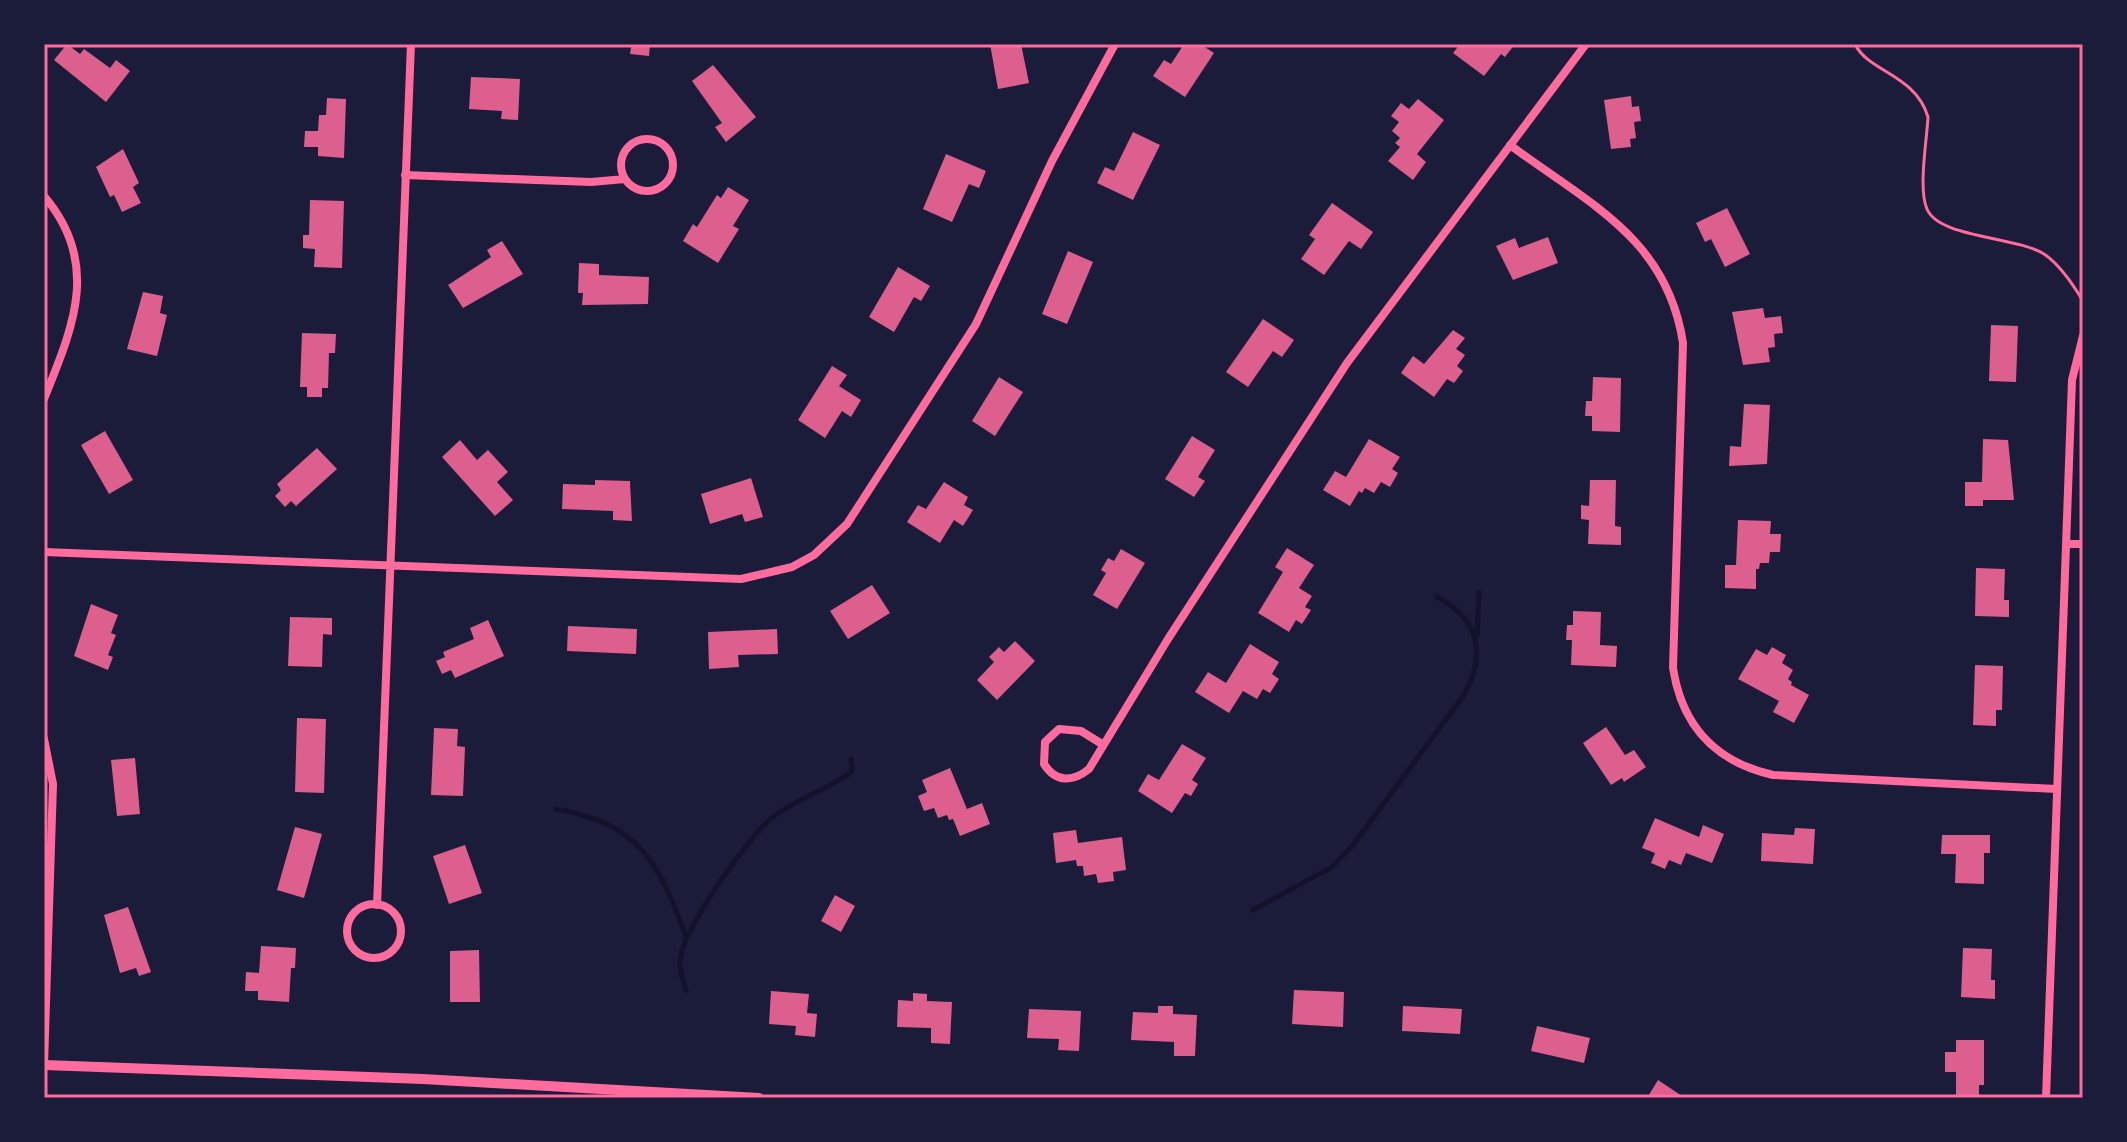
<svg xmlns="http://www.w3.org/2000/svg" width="2127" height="1142" font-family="'Fira Sans',sans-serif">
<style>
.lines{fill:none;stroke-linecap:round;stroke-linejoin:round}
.stream{stroke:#12122b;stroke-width:5}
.building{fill:#dd5f8e}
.path{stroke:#ff6b9d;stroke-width:3}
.minor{stroke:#ff6b9d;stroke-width:8}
.tertiary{stroke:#ff6b9d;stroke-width:10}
.neatline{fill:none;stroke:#ff6b9d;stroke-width:3}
</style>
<rect width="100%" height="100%" fill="#1b1b3a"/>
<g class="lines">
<path class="stream" d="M1477,636L1479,593
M556,809C641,824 659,863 687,939
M1253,910L1332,867L1353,845L1464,695C1487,653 1479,619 1437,597
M686,990C683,980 679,970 680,960C683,929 748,837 773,817C797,798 827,791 852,771L851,759"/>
</g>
<path class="building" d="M67,44L80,54L84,49L110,68L116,60L130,71L106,102L54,60Z
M621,44H650L649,56L630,54L631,47Z
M990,44H1021L1029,83L998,89Z
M1184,44H1200L1214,53L1185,97L1153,76L1164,60L1171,64Z
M1460,44H1515L1505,57L1501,54L1484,76L1453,53Z
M713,65L756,117L726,142L715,127L722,123L692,81Z
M471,77L520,79L518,120L501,119L502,111L469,109Z
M1631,96L1632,107L1639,106L1641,121L1634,122L1636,138L1630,139L1631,147L1611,149L1604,100Z
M327,98L346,99L344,158L318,156V147H304L305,131H318L319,115H326Z
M1418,99L1444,120L1417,154L1426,162L1413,180L1388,161L1400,147L1395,143L1400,138L1392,131L1399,122L1391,116L1401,103L1409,109Z
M1133,132L1160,145L1133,200L1097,183L1105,167L1114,171Z
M123,149L139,183L133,187L141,203L122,212L114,195L110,197L96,167Z
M946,154L986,171L979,188L969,184L952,222L923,209Z
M728,187L749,200L733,226L739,229L718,263L683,241L693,224L697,227L717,195L721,198Z
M310,200L344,201L342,268L314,267L315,249L303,248V235H309Z
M1332,203L1373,232L1361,249L1349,241L1324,275L1301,259L1315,239L1309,235Z
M1727,208L1750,254L1725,267L1711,239L1705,242L1696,223Z
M1548,237L1558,263L1513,280L1496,246L1515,238L1519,248Z
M502,241L523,274L463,308L448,285L491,257L487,250Z
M1068,251L1093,262L1067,324L1042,314Z
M579,263L599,264V275L649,277L648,304L582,305L583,293H578Z
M898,267L930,286L921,301L914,297L894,332L869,317Z
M143,292L163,296L160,313L167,315L157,356L127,349Z
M1763,308L1765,318L1781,316L1783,333L1774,334L1775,347L1768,348L1770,362L1743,365L1732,312Z
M1263,319L1294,340L1282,357L1273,351L1248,387L1226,372Z
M1991,325L2018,326L2016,382L1989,381Z
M1453,330L1465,338L1456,349L1465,355L1457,366L1463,371L1454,383L1447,379L1434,397L1401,373L1413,356L1424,364Z
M302,333L336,334L335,353H329L328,388H322V397H307V387H300Z
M832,366L847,375L839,386L861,400L851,417L842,411L825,438L798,420Z
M999,377L1023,392L995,436L972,421Z
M1593,377L1621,378L1620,432L1592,431V416H1585L1586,401H1592Z
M1744,404L1770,405L1767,464L1729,466L1730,446L1741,447Z
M105,431L133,480L109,494L81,445Z
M1192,436L1215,450L1198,477L1205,481L1194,497L1165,479Z
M1369,439L1400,457L1392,469L1398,473L1390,487L1381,482L1374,493L1365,488L1362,493L1359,491L1350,506L1323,490L1335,471L1346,477Z
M1983,439L2008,440L2014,500H1983V506H1965V482H1982Z
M460,440L477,460L488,450L508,472L497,482L513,500L495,516L442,457Z
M317,448L337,469L296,506L291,501L285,507L275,496L281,490L277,484Z
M751,478L763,517L745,522L742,514L710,524L701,494Z
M595,480L630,481L632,521L613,520V511L562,509L563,484L595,485Z
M1590,480H1616L1615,526L1621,527V545L1588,544L1589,520L1581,519V505L1589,506Z
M944,482L968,497L964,505L973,510L963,526L954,520L940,543L907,522L918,505L926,509Z
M1738,520L1771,521L1770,534H1781L1780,552H1770L1769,563H1760L1759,569H1756V589L1725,588V565H1736Z
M1287,548L1314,565L1299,588L1312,596L1305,607L1311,610L1302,624L1296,620L1289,632L1258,613L1283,572L1275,567Z
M1121,549L1145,563L1117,609L1093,595L1106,573L1101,570L1108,558L1114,561Z
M1976,568L2005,569L2004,600H2009V617L1975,616Z
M872,585L890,613L848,639L830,611Z
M91,604L118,615L111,633L116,635L108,655L113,657L108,670L74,656Z
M1573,611L1601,612L1600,645L1617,646L1616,667L1571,665L1572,640H1566L1567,625H1573Z
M290,617L332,618V635L323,634L322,667L288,666Z
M488,620L504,656L455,678L451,670L442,674L436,661L445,657L443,652L474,639L470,628Z
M568,626L637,629L636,654L567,651Z
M777,629L778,654L738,655L739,667L709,669L708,632Z
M1015,641L1035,661L997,700L977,680L994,662L989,657L999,647L1004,652Z
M1250,644L1279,662L1272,674L1279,679L1270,693L1263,689L1257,699L1243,691L1229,713L1195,692L1208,672L1226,683Z
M1772,647L1786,655L1782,663L1793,670L1788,679L1792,682L1791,685L1809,695L1794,723L1773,712L1779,701L1738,679L1756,649L1767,655Z
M1975,665L2003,666L2002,710H1996V726L1973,725Z
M297,718L326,719L324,793L295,792Z
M1606,727L1625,755L1634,750L1646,767L1624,782L1622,778L1611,785L1583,743Z
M434,728L458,729L457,746L465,747L463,796L431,795Z
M1182,744L1206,758L1192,780L1198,784L1191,796L1185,793L1172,813L1138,791L1148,774L1159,780Z
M135,758L140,814L117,816L111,760Z
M950,768L967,809L982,803L990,824L960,836L953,819L949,820L947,815L938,818L934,808L924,811L918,796L927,792L922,780Z
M1655,818L1699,837L1703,825L1724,834L1712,863L1686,853L1681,865L1669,860L1665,869L1651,863L1655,853L1642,848Z
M295,827L322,834L304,898L277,890Z
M1795,828L1815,829L1813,864L1761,861L1762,833L1794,835Z
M1076,830L1078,843L1122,837L1126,870L1113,872L1114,881L1098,883L1096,874L1084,876L1083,866H1077L1076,860L1056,863L1053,833Z
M1942,835H1990V853H1984V884L1955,883L1956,854H1941Z
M465,845L482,893L449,904L433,856Z
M835,895L855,906L841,932L821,921Z
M128,907L151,972L139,976L136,968L120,973L104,915Z
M261,946L296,948L295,968H291L289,1002L258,1000V991H245L246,972L259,973Z
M1963,948L1992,949L1991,980H1995V999L1961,997Z
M479,950L480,1002H450V951Z
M1294,990L1344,992L1343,1027L1292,1024Z
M771,991L809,994L807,1013L817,1014L815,1037L795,1035L796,1026L769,1024Z
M913,993L927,994V1001L952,1002L950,1044L931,1043V1028L897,1027L898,1000L913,1001Z
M1158,1006H1173V1014L1197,1015L1195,1056H1174V1042L1131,1040L1133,1012L1158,1013Z
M1403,1006L1462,1009L1460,1034L1402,1031Z
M1029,1009L1081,1011L1079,1051L1058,1050L1059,1039L1027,1038Z
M1537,1026L1590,1038L1584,1063L1531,1051Z
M1956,1040H1984V1085H1979V1098H1956V1072H1945V1052H1956Z
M1658,1080L1685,1098H1647Z"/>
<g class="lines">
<path class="path" d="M1855,44C1868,72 1915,74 1928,117C1927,139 1918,189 1927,209C1939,238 2015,236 2044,254C2059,264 2074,286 2083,301"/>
<path class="minor" d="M621 165a26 26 0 1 1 52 0a26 26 0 1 1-52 0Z
M1510,145C1589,204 1667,238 1683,343L1673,668C1682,726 1716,762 1773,775L2056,789
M405,175L591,182L625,179
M44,196C102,264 72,329 44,399
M2066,544H2083
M44,552L741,579L792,567L814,555L847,524L976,324L1052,161L1115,44
M44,739L53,784L44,1065
M1102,744L1081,731L1059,729L1045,742L1044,764C1056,783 1073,782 1089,769L1168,639L1347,363L1586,44
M347 931a27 27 0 1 1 54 0a27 27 0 1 1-54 0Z
M377,905L411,44
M2046,1098L2072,380L2083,336"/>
<path class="tertiary" d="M44,1065L423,1079L759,1098"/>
</g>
<rect width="2127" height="1142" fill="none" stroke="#1b1b3a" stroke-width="92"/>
<rect x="46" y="46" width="2035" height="1050" class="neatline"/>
</svg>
